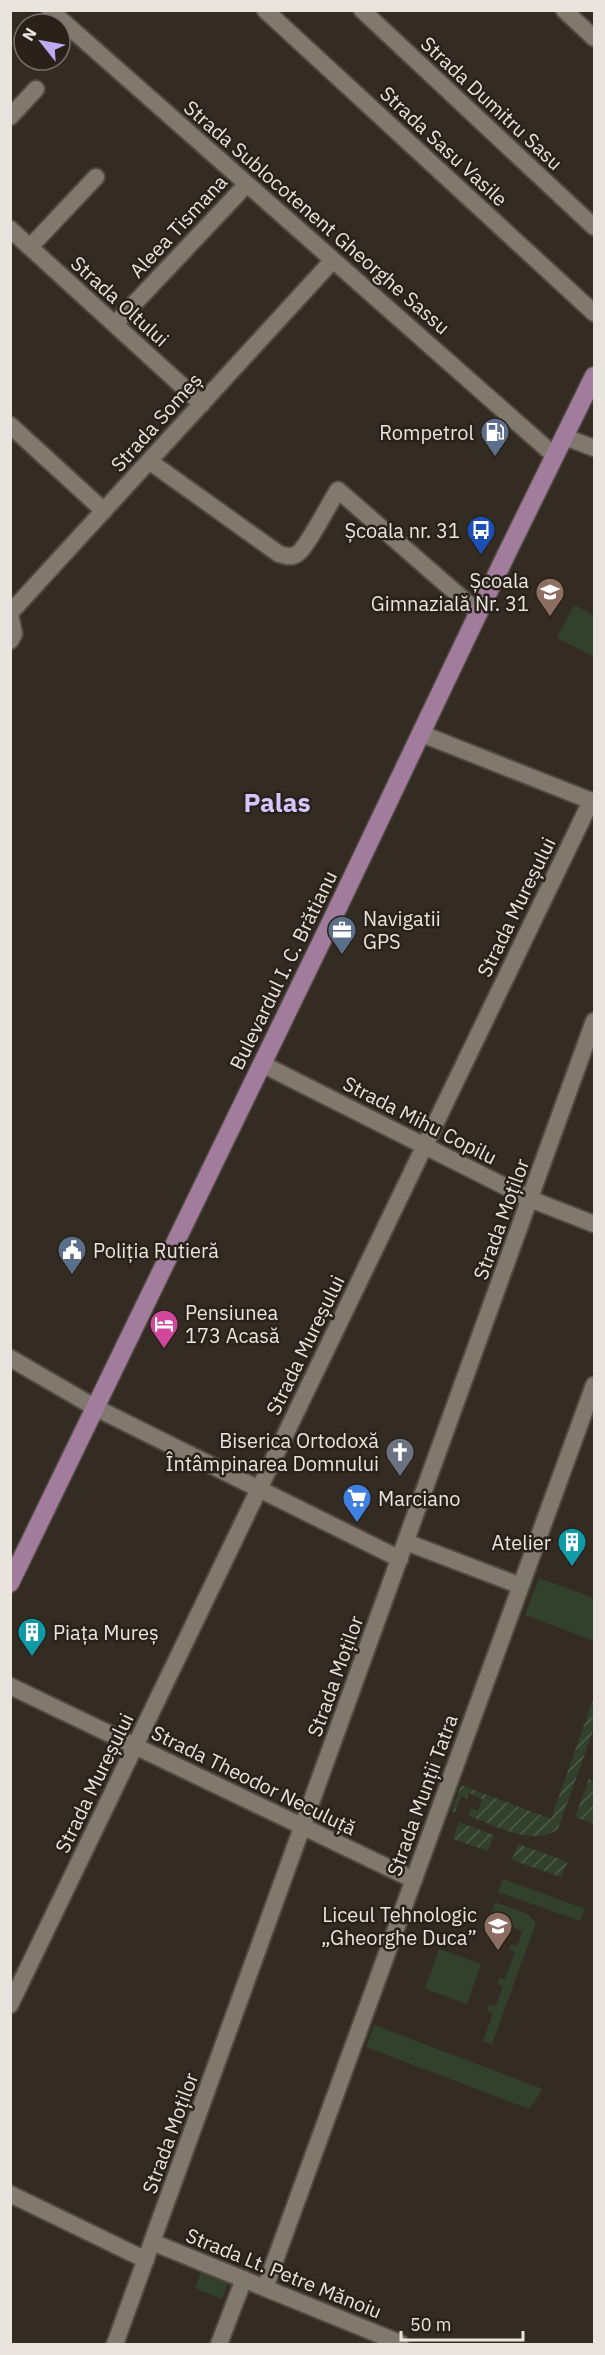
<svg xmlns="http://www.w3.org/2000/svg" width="605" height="2355" font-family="'IBM Plex Sans',sans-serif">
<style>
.green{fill:#31412c}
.garden{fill:url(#garden-furrows)}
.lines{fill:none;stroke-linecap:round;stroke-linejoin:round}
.minor-casing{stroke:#514a43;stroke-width:20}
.primary-casing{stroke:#514a43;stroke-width:21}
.minor{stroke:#81786e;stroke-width:16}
.primary{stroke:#a17c9d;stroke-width:18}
.labels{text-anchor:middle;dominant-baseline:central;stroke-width:5;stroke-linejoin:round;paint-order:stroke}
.street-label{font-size:20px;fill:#e9e4de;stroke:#2a221a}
.poi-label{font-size:20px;fill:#e9e4de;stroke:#2a221a;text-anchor:end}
.district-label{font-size:26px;font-weight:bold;fill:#d5c5fe;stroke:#2a221a}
</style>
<defs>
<pattern id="garden-furrows" width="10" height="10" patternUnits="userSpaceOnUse" patternTransform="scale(1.5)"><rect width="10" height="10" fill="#31412c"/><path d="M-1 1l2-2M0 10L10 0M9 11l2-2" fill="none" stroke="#4f5c4a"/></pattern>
</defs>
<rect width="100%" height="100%" fill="#342c23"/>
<path class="green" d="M574,605L594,615V657L557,638Z
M539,1578L594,1598V1641L525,1615Z
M503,1879L585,1909L580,1921L498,1892Z
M495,1902L528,1914L536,1923L492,2044L483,2041L493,2014L487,2011L489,2004L496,2006L503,1986L497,1984L499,1978L505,1979L515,1952L509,1949L511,1944L517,1946L522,1931L489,1919Z
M439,1949L481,1964L467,2004L425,1989Z
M374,2025L543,2089L529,2109L366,2047Z
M202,2270L229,2281L222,2299L195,2288Z"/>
<path class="garden" d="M594,1697V1728L558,1829C534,1848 494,1825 469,1816L471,1809L478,1811L482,1799L469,1793L467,1799L461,1796L455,1812L452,1811L461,1785L551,1819Z
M589,1779L594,1781V1824L575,1817Z
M459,1822L494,1835L488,1851L453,1839Z
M518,1844L563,1860L567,1863L561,1877L512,1860Z"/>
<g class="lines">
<g class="minor-casing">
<path id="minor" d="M50,10L555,456
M265,10L594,313
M362,10L594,227
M564,10L594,38
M10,117L36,89
M10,229L202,404
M30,247L96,177
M115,324L247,184
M10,425L104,511
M565,437L594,448
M149,461L279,554C285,556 291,558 297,554C307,548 330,502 338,490L479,613
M10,613L333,260
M10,614L14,634L10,641
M422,734L594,802
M262,1064L530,1199L594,1224
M10,1358L96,1408L400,1559
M406,1542L521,1586
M10,1686L414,1880
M10,2005L591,801
M10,2194L146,2260
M152,2242L400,2343
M265,2288L594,1385
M115,2344L594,1021
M219,2344L244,2279"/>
</g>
<g class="primary-casing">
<path id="primary" d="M10,1583L331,922L506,555L594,376"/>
</g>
<use href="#minor" class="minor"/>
<use href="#primary" class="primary"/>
</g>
<defs>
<g id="fuel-pin" transform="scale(1.5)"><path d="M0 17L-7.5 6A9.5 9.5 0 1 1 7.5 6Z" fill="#5c6f8a" stroke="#2a221a"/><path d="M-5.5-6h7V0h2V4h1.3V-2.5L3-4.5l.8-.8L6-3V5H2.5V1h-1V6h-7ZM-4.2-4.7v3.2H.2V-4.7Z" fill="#fff"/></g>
<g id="bus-pin" transform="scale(1.5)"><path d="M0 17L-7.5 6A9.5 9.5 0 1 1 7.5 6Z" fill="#1a4fb4" stroke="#2a221a"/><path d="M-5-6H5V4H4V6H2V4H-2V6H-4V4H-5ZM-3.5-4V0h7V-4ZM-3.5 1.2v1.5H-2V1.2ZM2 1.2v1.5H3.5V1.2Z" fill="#fff"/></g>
<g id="school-pin" transform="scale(1.5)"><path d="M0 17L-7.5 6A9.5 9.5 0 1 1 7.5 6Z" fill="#8d6e63" stroke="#2a221a"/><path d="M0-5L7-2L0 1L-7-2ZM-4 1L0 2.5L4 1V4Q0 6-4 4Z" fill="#fff"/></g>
<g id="office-pin" transform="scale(1.5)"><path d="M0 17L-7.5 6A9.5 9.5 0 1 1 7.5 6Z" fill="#5c6f8a" stroke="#2a221a"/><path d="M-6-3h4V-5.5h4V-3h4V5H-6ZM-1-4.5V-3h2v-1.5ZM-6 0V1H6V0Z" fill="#fff"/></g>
<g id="civic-pin" transform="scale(1.5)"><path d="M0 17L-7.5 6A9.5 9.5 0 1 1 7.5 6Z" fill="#5c6f8a" stroke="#2a221a"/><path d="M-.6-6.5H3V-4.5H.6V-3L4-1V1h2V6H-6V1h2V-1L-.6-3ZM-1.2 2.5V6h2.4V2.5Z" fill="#fff"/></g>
<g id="hotel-pin" transform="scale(1.5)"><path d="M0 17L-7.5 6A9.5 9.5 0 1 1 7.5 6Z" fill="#d1479c" stroke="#2a221a"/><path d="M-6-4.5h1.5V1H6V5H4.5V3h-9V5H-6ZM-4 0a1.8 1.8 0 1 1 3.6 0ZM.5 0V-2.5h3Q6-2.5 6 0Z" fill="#fff"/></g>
<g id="church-pin" transform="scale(1.5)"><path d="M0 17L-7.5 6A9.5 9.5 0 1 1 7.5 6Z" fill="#6b7280" stroke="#2a221a"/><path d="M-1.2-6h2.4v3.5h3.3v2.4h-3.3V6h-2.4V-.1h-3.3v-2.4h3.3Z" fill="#fff"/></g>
<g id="supermarket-pin" transform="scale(1.5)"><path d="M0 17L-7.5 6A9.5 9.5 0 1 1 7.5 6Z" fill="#3f7fe0" stroke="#2a221a"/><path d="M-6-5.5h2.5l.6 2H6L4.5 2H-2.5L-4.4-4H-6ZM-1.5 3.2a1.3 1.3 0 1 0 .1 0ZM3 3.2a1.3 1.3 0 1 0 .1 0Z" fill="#fff"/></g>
<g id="building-pin" transform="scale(1.5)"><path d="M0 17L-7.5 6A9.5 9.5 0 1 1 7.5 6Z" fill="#0f9aa8" stroke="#2a221a"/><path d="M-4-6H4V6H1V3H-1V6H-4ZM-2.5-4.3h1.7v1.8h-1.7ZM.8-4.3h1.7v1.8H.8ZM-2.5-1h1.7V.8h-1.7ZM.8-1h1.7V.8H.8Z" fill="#fff"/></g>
</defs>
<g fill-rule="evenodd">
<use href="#fuel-pin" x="495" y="432"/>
<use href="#bus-pin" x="481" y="530"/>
<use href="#school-pin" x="550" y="592"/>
<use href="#office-pin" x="342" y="930"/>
<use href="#civic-pin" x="72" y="1250"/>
<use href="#hotel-pin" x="164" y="1324"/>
<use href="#church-pin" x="400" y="1452"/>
<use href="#supermarket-pin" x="357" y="1498"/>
<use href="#building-pin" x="572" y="1542"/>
<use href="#building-pin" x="32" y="1632"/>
<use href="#school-pin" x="498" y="1926"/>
</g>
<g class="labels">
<g class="street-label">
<text transform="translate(492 103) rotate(43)">Strada Dumitru Sasu</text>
<text transform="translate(444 146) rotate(43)">Strada Sasu Vasile</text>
<text transform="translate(317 217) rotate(41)">Strada Sublocotenent Gheorghe Sassu</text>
<text transform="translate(178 226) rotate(-47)">Aleea Tismana</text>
<text transform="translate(120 301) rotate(42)">Strada Oltului</text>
<text transform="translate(156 422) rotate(-48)">Strada Someș</text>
<text transform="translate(516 907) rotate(-64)">Strada Mureșului</text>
<text transform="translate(283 970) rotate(-64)">Bulevardul I. C. Brătianu</text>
<text transform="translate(420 1120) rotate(27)">Strada Mihu Copilu</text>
<text transform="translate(501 1219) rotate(-70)">Strada Moților</text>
<text transform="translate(305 1345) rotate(-64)">Strada Mureșului</text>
<text transform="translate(335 1676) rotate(-70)">Strada Moților</text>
<text transform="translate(254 1780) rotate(26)">Strada Theodor Neculuță</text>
<text transform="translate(94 1783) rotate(-64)">Strada Mureșului</text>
<text transform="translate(422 1795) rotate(-70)">Strada Munții Tatra</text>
<text transform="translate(170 2133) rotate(-70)">Strada Moților</text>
<text transform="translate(284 2273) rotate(22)">Strada Lt. Petre Mănoiu</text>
</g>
<g class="poi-label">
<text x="474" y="432">Rompetrol</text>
<text x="460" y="530">Școala nr. 31</text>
<text x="529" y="580">Școala<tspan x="529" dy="23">Gimnazială Nr. 31</tspan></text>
<text x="363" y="918" text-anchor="start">Navigatii<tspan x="363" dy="23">GPS</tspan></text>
<text x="93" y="1250" text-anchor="start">Poliția Rutieră</text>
<text x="185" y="1312" text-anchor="start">Pensiunea<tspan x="185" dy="23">173 Acasă</tspan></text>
<text x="379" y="1440">Biserica Ortodoxă<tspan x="379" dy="23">Întâmpinarea Domnului</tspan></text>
<text x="378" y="1498" text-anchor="start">Marciano</text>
<text x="551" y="1542">Atelier</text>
<text x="53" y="1632" text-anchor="start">Piața Mureș</text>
<text x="477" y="1914">Liceul Tehnologic<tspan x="477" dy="23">„Gheorghe Duca”</tspan></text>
</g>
<g class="district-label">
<text x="277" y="802">Palas</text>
</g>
</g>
<rect width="605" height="2355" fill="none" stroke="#e9e4de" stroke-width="24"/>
<g transform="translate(42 42) rotate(301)"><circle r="28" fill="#2a221a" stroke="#767068" stroke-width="1.5"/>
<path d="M0-4.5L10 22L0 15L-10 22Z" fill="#bea9f4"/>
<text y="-9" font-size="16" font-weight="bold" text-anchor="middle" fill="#e9e4de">N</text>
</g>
<path d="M401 2331v9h122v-9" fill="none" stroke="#e9e4de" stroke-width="3"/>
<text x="410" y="2331" font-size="18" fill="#e9e4de" stroke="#2a221a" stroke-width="4.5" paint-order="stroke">50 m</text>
</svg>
